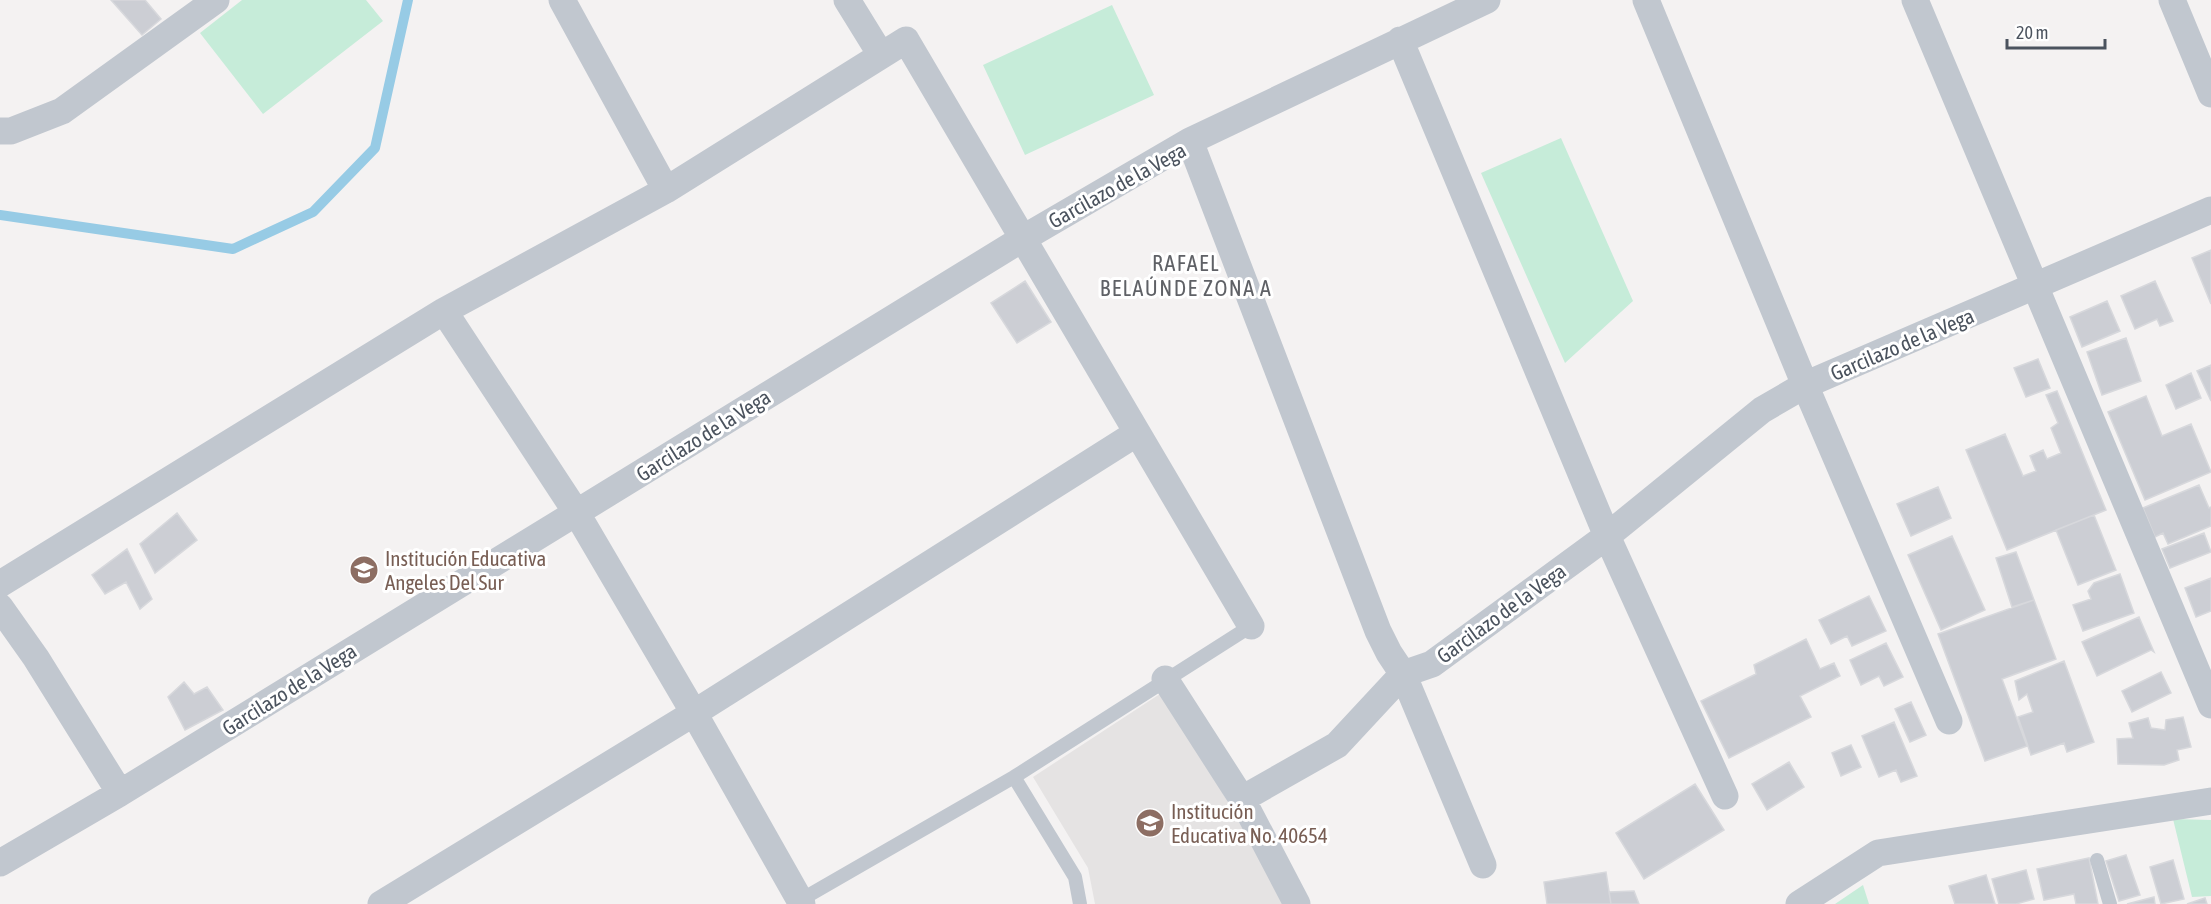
<svg xmlns="http://www.w3.org/2000/svg" width="2211" height="904" font-family="'Asap Condensed',sans-serif">
<style>
.education{fill:#e5e3e3}
.green{fill:#c6ecd9}
.lines{fill:none;stroke-linecap:round;stroke-linejoin:round}
.stream{stroke:#97cbe5;stroke-width:10}
.building{fill:#ccced4;stroke:#d7d8dc;stroke-width:1.5}
.service{stroke:#c1c7cf;stroke-width:14}
.minor{stroke:#c1c7cf;stroke-width:27}
.labels{text-anchor:middle;dominant-baseline:central;stroke-width:6;stroke-linejoin:round;paint-order:stroke}
.street-label{font-size:21px;fill:#4b535e;stroke:#fff}
.education-label{font-size:21px;fill:#785e54;stroke:#fff;text-anchor:start}
.neighbourhood-label{font-size:22px;letter-spacing:1.5px;fill:#5f6166;stroke:#fff}
</style>
<rect width="100%" height="100%" fill="#f4f2f2"/>
<path class="education" d="M1166,690L1284,904H1095L1088,868L1033,777Z"/>
<path class="green" d="M242,0H366L383,21L263,114L200,33Z
M1112,5L1154,95L1025,155L983,65Z
M1561,138L1633,301L1565,363L1481,173Z
M2173,819L2211,820V896L2192,897Z
M1863,885L1869,904H1835Z"/>
<g class="lines">
<path class="stream" d="M0,215L233,249L313,212L375,148L408,0"/>
</g>
<path class="building" d="M111,0H145L161,19L142,35Z
M2211,250V304L2192,258Z
M1025,281L1051,322L1017,343L991,303Z
M2155,281L2173,321L2160,326L2157,319L2135,329L2121,296Z
M2107,301L2120,331L2082,347L2070,317Z
M2126,338L2141,381L2102,395L2087,352Z
M2038,359L2050,388L2026,397L2014,368Z
M2211,365V401L2197,371Z
M2191,373L2201,398L2176,409L2166,385Z
M2057,391L2106,510L2007,550L1966,450L2005,434L2023,476L2036,471L2030,456L2043,450L2047,459L2061,453L2051,428L2058,423L2046,395Z
M2146,396L2162,436L2191,424L2211,472L2145,500L2108,412Z
M2199,485L2209,508L2211,507V526L2168,544L2163,533L2155,537L2143,508Z
M1938,487L1951,518L1911,536L1897,504Z
M177,513L197,540L155,573L140,544Z
M2094,515L2116,570L2078,585L2056,530Z
M2204,533L2211,552L2170,568L2162,549Z
M1952,536L1985,610L1941,630L1908,555Z
M127,549L152,599L140,609L126,582L105,594L92,575Z
M2016,552L2034,600L2012,607L1996,558Z
M2120,574L2134,613L2083,631L2073,605L2091,599L2088,591L2094,583Z
M2211,578V611L2196,617L2185,588Z
M1869,596L1886,631L1852,646L1847,636L1831,644L1819,620Z
M2034,600L2056,659L2002,679L2027,746L1985,761L1938,634Z
M2139,617L2154,652L2151,650L2097,676L2082,642Z
M1806,639L1820,669L1834,663L1840,676L1800,696L1811,717L1729,758L1701,701L1756,674L1754,665Z
M1886,643L1903,677L1884,686L1879,676L1861,685L1850,660Z
M2064,661L2094,742L2067,752L2064,743L2031,755L2018,717L2033,712L2027,694L2019,700L2015,681Z
M2161,672L2171,693L2132,712L2122,691Z
M184,682L194,694L207,687L223,710L185,730L168,697Z
M1911,702L1926,735L1910,742L1895,709Z
M2183,717L2191,747L2177,750L2179,760L2164,765L2118,764L2117,739L2133,738L2129,723L2148,718L2151,728L2165,730L2166,720Z
M1894,722L1917,776L1901,782L1896,770L1879,777L1862,736Z
M1851,745L1861,767L1841,776L1832,753Z
M1789,762L1804,787L1767,810L1752,784Z
M1695,784L1724,830L1644,879L1616,833Z
M2126,855L2140,895L2119,901L2106,861Z
M2089,858L2098,904H2076L2074,894L2044,900L2037,869Z
M2173,860L2184,899L2161,904L2150,867Z
M2026,870L2034,899L2016,904H1999L1992,879Z
M1606,872L1611,904H1547L1544,882Z
M1986,875L1995,904H1955L1949,886Z
M1634,891L1639,904H1611L1609,892Z
M2154,897L2155,904H2127Z
M2205,898L2207,904H2187Z"/>
<g class="lines">
<path class="service" d="M1014,777L1075,877L1080,904
M2097,860L2110,904
M797,902L1014,777L1251,626"/>
<path class="minor" d="M562,0L666,190
M847,0L881,55
M1646,0L1805,385L1949,721
M1915,0L2211,705
M2172,0L2211,94
M1400,40L1607,536L1725,796
M0,131H11L62,111L216,0
M1190,141L1378,631L1389,653L1403,674L1483,865
M444,311L576,512L694,713L802,904
M0,584L444,311L666,190L906,40L1251,626
M0,607L36,658L120,793
M1165,679L1242,799L1297,904
M1242,799L1337,745L1403,674L1432,664L1607,536L1762,410L1805,385L2211,210
M0,863L120,793L1022,239L1190,141L1487,0
M381,904L694,713L1137,433
M1799,904L1878,853L2211,801"/>
</g>
<defs>
<g id="school-disc" transform="scale(1.5)"><circle r="9.5" fill="#8d6e63" stroke="#fff"/><path d="M0-5L7-2L0 1L-7-2ZM-4 1L0 2.5L4 1V4Q0 6-4 4Z" fill="#fff"/></g>
</defs>
<g fill-rule="evenodd">
<use href="#school-disc" x="364" y="570"/>
<use href="#school-disc" x="1150" y="823"/>
</g>
<g class="labels">
<g class="street-label">
<text transform="translate(1117 185) rotate(-29)">Garcilazo de la Vega</text>
<text transform="translate(1902 344) rotate(-23)">Garcilazo de la Vega</text>
<text transform="translate(703 435) rotate(-32)">Garcilazo de la Vega</text>
<text transform="translate(1501 613) rotate(-36)">Garcilazo de la Vega</text>
<text transform="translate(289 689) rotate(-32)">Garcilazo de la Vega</text>
</g>
<g class="education-label">
<text x="385" y="558">Institución Educativa<tspan x="385" dy="24">Angeles Del Sur</tspan></text>
<text x="1171" y="811">Institución<tspan x="1171" dy="24">Educativa No. 40654</tspan></text>
</g>
<g class="neighbourhood-label">
<text x="1186" y="263">RAFAEL<tspan x="1186" dy="25">BELAÚNDE ZONA A</tspan></text>
</g>
</g>
<path d="M2007 39v9h98v-9" fill="none" stroke="#4b535e" stroke-width="3"/>
<text x="2016" y="39" font-size="18" fill="#4b535e" stroke="#ffffff" stroke-width="4.5" paint-order="stroke">20 m</text>
</svg>
